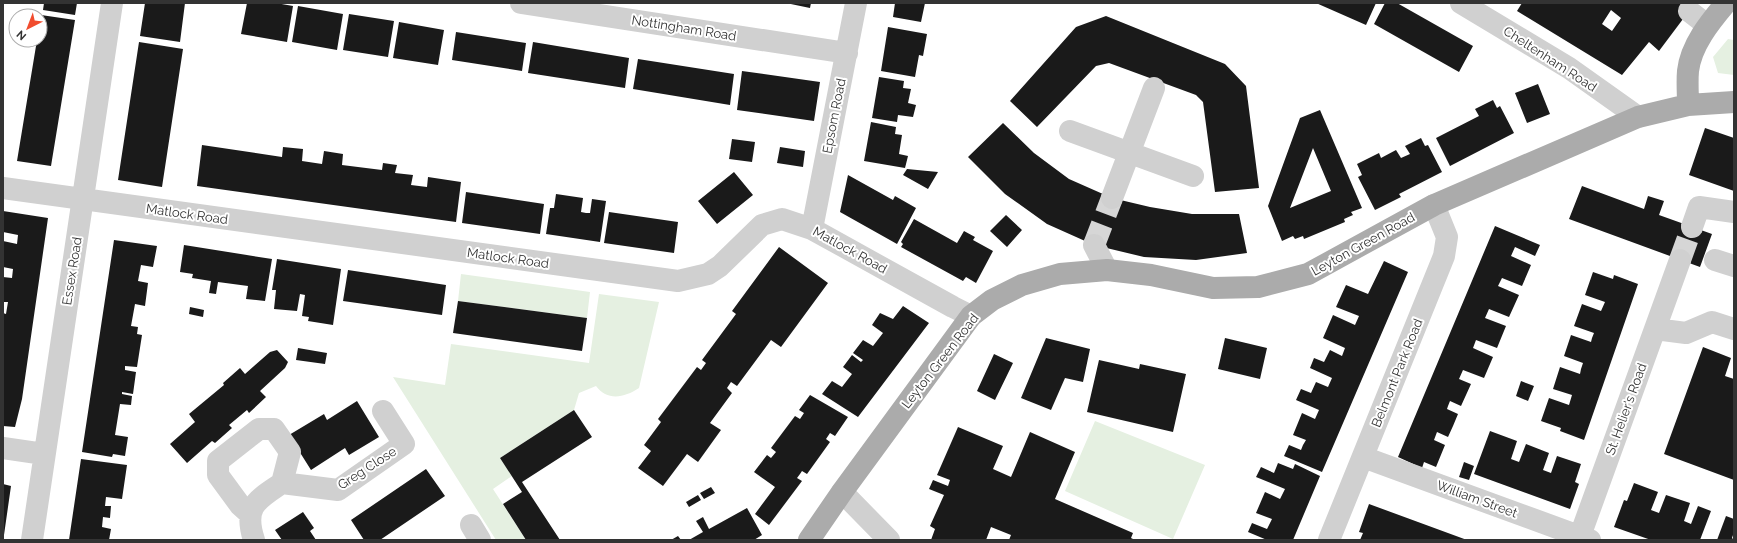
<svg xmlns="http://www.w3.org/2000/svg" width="1737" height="543" font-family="Raleway,sans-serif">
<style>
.green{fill:#e5f0e1}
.building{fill:#1a1a1a;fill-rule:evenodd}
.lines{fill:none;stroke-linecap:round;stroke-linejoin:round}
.minor-tunnel{stroke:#d6d6d6;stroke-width:22;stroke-dasharray:22 11;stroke-linecap:butt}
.minor{stroke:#d0d0d0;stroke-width:22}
.major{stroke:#ababab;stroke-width:22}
.labels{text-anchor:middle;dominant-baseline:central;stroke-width:4;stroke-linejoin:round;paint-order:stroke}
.street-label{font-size:13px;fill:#333;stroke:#fff}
</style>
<rect width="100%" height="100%" fill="#fff"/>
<path class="green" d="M1728,39L1734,40V75L1718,73L1713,57Z
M461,274L590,292L587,318L458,301Z
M599,294L659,302L639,388C624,398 607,401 596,386L579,393L574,410L500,458L512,476L493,489L526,540H496L393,377L445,385L451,344L589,363Z
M1095,421L1205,465L1173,539L1065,491Z"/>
<path class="building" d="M44,3H77L75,15L43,10Z
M145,3H185L180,42L140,36Z
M247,3H276L293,6L287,42L241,34Z
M786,3H811L810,8Z
M895,3H925L921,22L893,17Z
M1316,3H1376L1366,25Z
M1385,3H1397L1473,46L1459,72L1374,24Z
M1522,3H1695L1659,51L1649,42L1622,75L1517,11ZM1611,10L1621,18L1612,31L1602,24Z
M298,6L343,14L337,50L292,42Z
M349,14L394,21L388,57L343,50Z
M41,15L75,20L51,166L17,161L37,40H40Z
M1106,16L1225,64L1246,86L1259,188L1215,192L1203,102L1196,95L1109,63L1096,66L1037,127L1010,101L1076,27Z
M399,22L444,30L438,65L393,58Z
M888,27L927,34L923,56L919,55L915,77L881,71Z
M456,32L526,43L522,71L452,60Z
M139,42L183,49L162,187L118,180Z
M533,42L629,58L625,88L528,73Z
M638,59L734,74L730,105L633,89Z
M742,71L820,82L814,121L737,110Z
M879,77L904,81L903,88L911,89L908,103L916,105L913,117L898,115L897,122L872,118Z
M1538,84L1550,114L1527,123L1515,93Z
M1493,100L1497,108L1500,106L1514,133L1450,166L1436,138L1479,116L1475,109Z
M1320,110L1362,208L1351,212L1353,215L1344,219L1345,222L1304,239L1303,236L1295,239L1293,236L1282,241L1268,206L1300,118ZM1313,148L1331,191L1290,208Z
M871,122L896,127L895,134L902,135L899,154L908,156L905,168L864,161Z
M1003,123L1034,153L1069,179L1112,198L1150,207L1192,214H1239L1247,253L1196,260L1144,257L1094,245L1047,224L1005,194L968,157Z
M1705,128L1734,138V191L1689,175Z
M1421,138L1425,146L1428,145L1442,172L1399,194L1401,197L1375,210L1358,177L1362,175L1357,164L1379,153L1381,158L1396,150L1401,158L1410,154L1405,146Z
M732,139L755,142L752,162L729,159Z
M202,145L282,157L283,147L303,149L302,161L322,164L324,151L343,154L342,165L382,170L383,163L397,165L395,173L413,175L411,185L427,187L428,177L461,182L456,222L197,186Z
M780,147L805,151L803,167L777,163Z
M907,169L938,172L928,189L903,175Z
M734,172L753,195L717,224L698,201Z
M848,175L893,200L895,196L916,208L897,244L840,212Z
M1582,186L1644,209L1648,196L1664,201L1659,215L1712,234L1700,267L1569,219Z
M466,192L544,204L540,234L462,223Z
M556,194L583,198L581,212L586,213H590L592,199L606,201L600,242L546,234L550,208H554Z
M3,211L48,218L22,399L15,427L3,426V313L6,314L8,302H3V277L12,278L13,269L3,267V241L17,244L18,235L3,232Z
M609,212L678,222L674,253L604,243Z
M1006,215L1022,230L1007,247L990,231Z
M914,219L957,243L964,231L975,237L973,240L993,251L976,283L966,277L963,281L901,247L903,244L901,242Z
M1495,226L1540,245L1535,256L1515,247L1511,256L1531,265L1522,286L1502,278L1498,286L1519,295L1509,317L1489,309L1485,318L1506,326L1497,348L1476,340L1473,348L1493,357L1484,378L1463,370L1459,379L1471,384L1461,406L1450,401L1448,406L1447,409L1458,414L1453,426L1448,437L1437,432L1434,440L1445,445L1436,467L1424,462L1422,468L1398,457Z
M114,240L157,246L153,267L141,265L138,281L148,283L145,306L135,304L131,326L138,327L137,334L142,335L137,367L125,366V370L136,372L133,394L122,392V394L132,396L131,405L120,404L115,435L128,437L125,456L113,454L112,457L82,452Z
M184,245L272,259L265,301L246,299L248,286L218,282L216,294L209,293L211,281L192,278L193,274L180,272Z
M779,247L828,283L781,347L771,340L737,386L731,382L727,388L732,393L710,423L721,430L698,462L687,454L663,486L638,468L651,451L644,445L661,422L658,419L697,367L701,370L706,363L702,360L736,314L732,311Z
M277,259L341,269L333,325L308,321L309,317L302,316L305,295L300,294L297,311L274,309L276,290H272Z
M1384,261L1408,272L1322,472L1284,456L1289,445L1301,450L1303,445L1306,440L1293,435L1302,413L1315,419L1319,410L1296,400L1301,389L1311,393L1316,382L1328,387L1332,378L1310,368L1314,358L1324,362L1330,350L1342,356L1345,348L1323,338L1333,315L1355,325L1359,316L1336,307L1346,285L1368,294Z
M348,270L446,285L442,315L343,301Z
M1593,272L1613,279L1614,275L1638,284L1584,440L1560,431L1561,428L1541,421L1549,398L1569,405L1572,395L1553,389L1560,367L1580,374L1581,369L1583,363L1564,356L1571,335L1591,342L1592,338L1594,333L1574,326L1582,304L1601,311L1605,302L1585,295Z
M458,301L587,318L582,351L453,333Z
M903,306L929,323L858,417L822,394L832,381L842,387L852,374L843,367L852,355L861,362L863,360L853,353L863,340L873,346L883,333L872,325L880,313L893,319Z
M190,307L204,310L203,317L189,314Z
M1046,338L1090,349L1083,382L1065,378L1051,410L1021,398Z
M1225,338L1267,348L1260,379L1218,369Z
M1703,347L1731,358L1725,376L1734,379V480L1664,454Z
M298,348L327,353L325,364L296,360Z
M277,350L288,362L285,368L260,391L266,397L249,413L247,410L229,425L232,428L215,443L212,441L187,463L170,444L195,422L189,414L224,385L223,383L240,368L245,374L270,352Z
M994,354L1013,363L995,400L977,391Z
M1099,360L1139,369L1140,364L1186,374L1173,432L1087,412Z
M1521,381L1534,386L1528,401L1516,396Z
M810,395L848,417L835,436L830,433L826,439L830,442L807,474L802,471L800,474L797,478L802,481L769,525L755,514L775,487L754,472L767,455L771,458L776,452L771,448L795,416L800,419L804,413L799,410Z
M357,401L379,437L349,455L345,448L311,470L289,435L324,414L327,420Z
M574,410L592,437L522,482L560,540H526L503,504L522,492L500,458Z
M958,427L1003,446L993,469L1011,477L1030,432L1075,452L1055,499L1133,533L1131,538L1135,540H1009L1011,535L991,527L986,540H931L935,529L930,526L944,495L929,489L933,480L948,486L950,480L937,475Z
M1490,431L1517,441L1511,459L1519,462L1526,444L1549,453L1543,470L1551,473L1557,456L1581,464L1575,482L1579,484L1570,509L1474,474Z
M81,459L127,465L122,499L106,497L105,506H111L110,518L103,517L102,527L111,529L109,540H69Z
M1464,462L1474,466L1469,480L1459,477Z
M1278,463L1293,469L1295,464L1320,476L1293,540H1267L1248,532L1252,523L1267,529L1272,519L1256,513L1265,492L1280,499L1285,489L1256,477L1261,467L1274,473Z
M426,469L445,496L380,540H364L351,520Z
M1634,483L1658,492L1651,510L1659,513L1666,495L1690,503L1684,521L1691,524L1698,506L1711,511L1700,540H1651L1614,527L1624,500L1627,501Z
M3,484L11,486L4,535H3Z
M711,487L715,493L704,499L700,493Z
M698,495L701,500L689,507L686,502Z
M1369,504L1467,540H1360L1363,533L1359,532Z
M747,508L762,535L754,540H689L703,532L696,521L703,517L709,529Z
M303,512L314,528L310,531L316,540H282L275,530Z
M1726,516L1734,519V532L1732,538L1734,540H1717Z
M678,536L681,540H671Z"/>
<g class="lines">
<path class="minor-tunnel" d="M1094,245L1112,198
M1680,260L1692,227"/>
<path class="minor" d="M521,3L847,53
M1461,3L1569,68L1638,117
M1689,11L1707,25
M1070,131L1193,176
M3,188L678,281L708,274L720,266L762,225L782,219L812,229L953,307L971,316
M1112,198L1154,88
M1692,227L1699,207L1734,212
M812,229L856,3
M1094,245L1107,270
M1715,260L1734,266
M1655,329L1686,333L1712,322L1734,329
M3,448L44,454
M1363,457L1590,540
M842,492L889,540
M250,514L240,505L218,475V461L259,429H274L290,452L282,483
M471,525L480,540
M1580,536L1680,260
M32,540L112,3
M254,540C243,506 257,500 282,483L338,490L404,444L383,411
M1329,540L1444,256L1447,237L1434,205"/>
<path class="major" d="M1688,105C1688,94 1687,82 1688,71C1691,45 1710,22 1726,3
M809,540L842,492L971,316L992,300L1022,285L1060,274L1107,270L1151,275L1213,288L1258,287L1308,274L1434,205L1638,117L1688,105L1734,102"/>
</g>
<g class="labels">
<g class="street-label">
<text transform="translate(684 28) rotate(9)">Nottingham Road</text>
<text transform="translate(1550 59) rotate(33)">Cheltenham Road</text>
<text transform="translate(834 116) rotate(-79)">Epsom Road</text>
<text transform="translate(187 214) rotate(8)">Matlock Road</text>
<text transform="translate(1363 244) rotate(-29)">Leyton Green Road</text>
<text transform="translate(850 250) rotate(29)">Matlock Road</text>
<text transform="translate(508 258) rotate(8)">Matlock Road</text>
<text transform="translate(72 271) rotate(-81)">Essex Road</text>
<text transform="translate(940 361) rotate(-52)">Leyton Green Road</text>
<text transform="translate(1397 373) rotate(-68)">Belmont Park Road</text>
<text transform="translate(1626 409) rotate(-70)">St. Helier's Road</text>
<text transform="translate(367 468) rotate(-33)">Greg Close</text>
<text transform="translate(1477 499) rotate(20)">William Street</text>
</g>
</g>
<rect width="1737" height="543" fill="none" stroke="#333333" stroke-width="8"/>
<g transform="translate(28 28) rotate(222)"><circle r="19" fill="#ffffff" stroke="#adadad"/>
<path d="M0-3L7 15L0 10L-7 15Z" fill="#f14c2e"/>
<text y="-6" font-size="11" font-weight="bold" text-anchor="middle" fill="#333333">N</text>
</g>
</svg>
